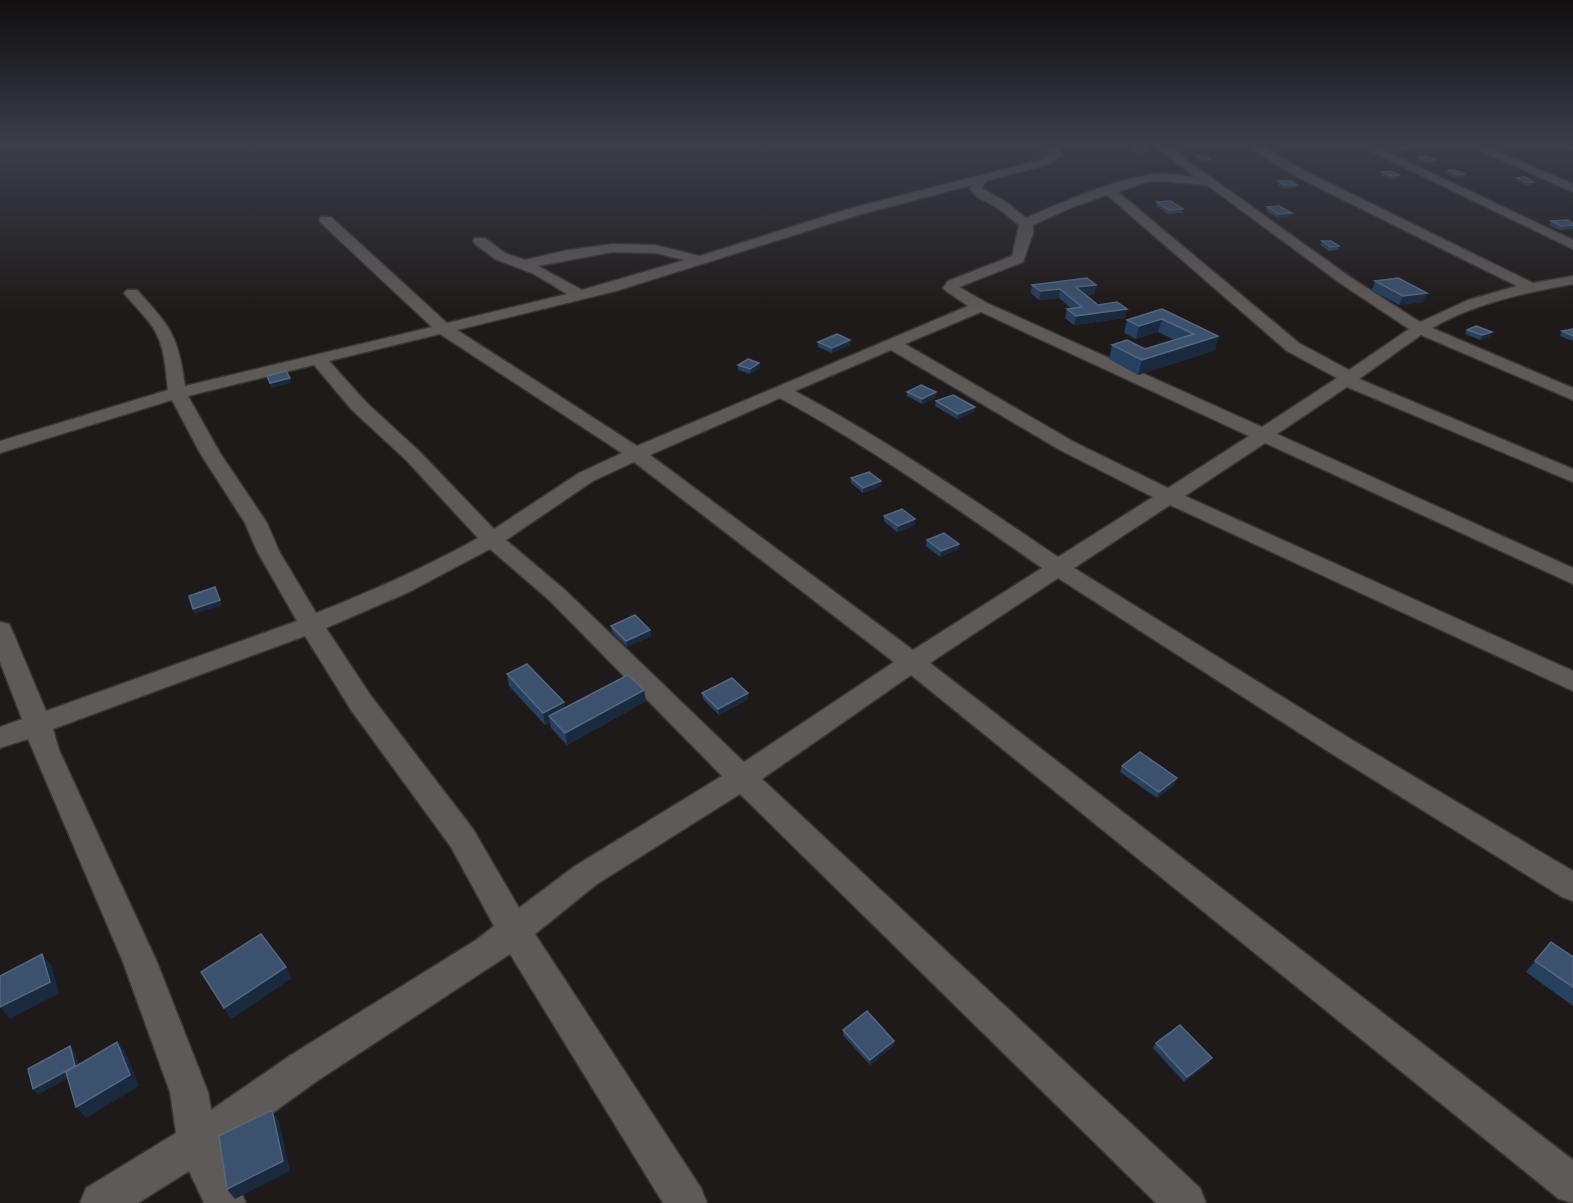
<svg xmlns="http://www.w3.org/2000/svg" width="1573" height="1203" font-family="'IBM Plex Sans',sans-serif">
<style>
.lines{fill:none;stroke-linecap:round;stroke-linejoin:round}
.street-casing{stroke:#383635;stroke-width:3}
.street{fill:#5e5a58;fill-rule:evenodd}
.wall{fill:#264060}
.shaded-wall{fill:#1a2a3e}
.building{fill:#3b516d;stroke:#55687f;stroke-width:1.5}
</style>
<rect width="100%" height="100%" fill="#1e1a19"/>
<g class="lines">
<g class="street-casing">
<path id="street" d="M1049,143H1059L1061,155L1049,164L986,181L982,188L1006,202L1026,218C1062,202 1120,177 1158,174C1170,173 1183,176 1195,177L1151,143H1163L1350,277L1420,322L1468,300L1517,286L1297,177L1242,143H1255L1305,171L1533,283L1573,276V284C1524,293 1475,303 1432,328L1573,388V400L1421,335L1359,379L1573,469V482L1347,387L1277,434L1573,568V584L1265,443L1185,496L1573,671V691L1170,505L1074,568L1349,738L1573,871V901L1562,897L1329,752L1058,578L930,663L1573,1160V1203L1559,1199L911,675L762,779L1200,1188L1206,1203H1156L740,794L597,884L535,934L701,1188L707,1203H663L510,954L317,1081L221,1150L246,1203H204L189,1171L138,1203H80L86,1188L176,1133L170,1092L123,962L28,739L0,748V727L22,719L0,662V622L9,624L12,630L46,711L297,621L257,551L245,523L200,453L172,400L0,453V441L168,390C165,366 165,342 149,322C141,312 132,303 124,293L127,290H137C171,327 178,335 185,386L432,327L321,223L319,220L321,217H331L447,323L567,294L534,274L495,259L475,244L473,241L475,238H485L505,253L525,260L568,250L612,244L655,245L700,256L848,209L1041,160L1049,154ZM1161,181L1207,185L1340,283L1409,329L1349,370L1299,343L1118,192L1146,182ZM972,185L970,189L977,197L998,208L1019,225L1012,256L948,281L943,288L946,291L968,306L637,446L457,330L616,291L858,215ZM1107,195L1287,351L1337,378L1262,427L987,303L959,287L1023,262L1033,233V225L1073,207ZM612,252L655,253L685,260L582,290L538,266ZM981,312L1249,436L1168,488L1074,442L905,344ZM440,334L622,453L579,473L494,529L420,452L366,402L329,361ZM891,350L1060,450L1153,497L1058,557C972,499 887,440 795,391ZM314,365L352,410L406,460L478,538C426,567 372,591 316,613L279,551L267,523L220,453L188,396ZM780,398C872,448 956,508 1042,568L913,650L650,455ZM634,462L894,662L744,762L565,590L506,540L593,481ZM490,549L549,600L722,776L575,866L519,908L473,829L371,696L326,628L409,592ZM305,636L351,710L451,847L494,926L476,940L291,1055L211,1110L208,1092L157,962L59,750L53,729Z
M1354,143H1368L1573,240V249Z
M1463,143H1478L1573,184V192Z
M1557,143H1573V150Z"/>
</g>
<use href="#street" class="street"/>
</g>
<path class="wall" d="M1134,146L1147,150L1146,153H1136L1133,150Z
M1391,146L1407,152L1399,153L1390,149Z
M1197,156L1210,159L1209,162L1201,163L1196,159Z
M1418,157L1434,164H1426L1417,160Z
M1447,170L1463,178H1455L1445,174Z
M1382,172L1398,179L1390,180L1381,175Z
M1517,178L1533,182L1531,185H1524L1516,181Z
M1279,181L1297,185L1295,188L1283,189L1278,185Z
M1157,202L1183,209L1182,213L1168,214L1156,206Z
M1267,207L1292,213L1290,217L1278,218L1266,211Z
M1551,221L1573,223V229L1559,230L1549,225Z
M1322,241L1339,246L1338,250L1329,251L1320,245Z
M1375,281L1423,302L1399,305L1372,290Z
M1032,285H1096L1094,294L1086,295L1098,305L1127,309L1125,318L1074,325L1065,318L1067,309L1071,308L1059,298L1039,300L1031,293Z
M1162,309L1218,336L1215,350L1138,375L1109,359L1112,345L1145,349L1174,340L1158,332L1136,339L1124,333L1127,320Z
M1573,329V341L1560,336L1562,331Z
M1467,330L1492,332L1490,336L1480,340L1465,334Z
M818,342L850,345L832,353L818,347Z
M759,363L760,368L750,374L738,370V365Z
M907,392L936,397L922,404L907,396Z
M936,401L975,407L974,412L957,419L935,406Z
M851,478L881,486L863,493L851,483Z
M884,516L915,519V525L897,532L884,521Z
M927,540L959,544L958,549L940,557L926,546Z
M611,626L650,630L651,636L627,647L612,632Z
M507,674L565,708L646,701L567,745L551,728L550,722L545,725L509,686Z
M702,693L748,699L719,715L703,699Z
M1122,766L1175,784L1157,798L1120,772Z
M1573,957V1006L1526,972L1535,961Z
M843,1030L894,1041L893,1046L870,1065L843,1035Z
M1156,1043L1209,1063L1184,1082L1153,1048Z"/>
<path class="shaded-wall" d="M1400,149H1408L1407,152L1399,153Z
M1436,160L1434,164H1426L1428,161Z
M1465,174L1463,178H1455L1457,175Z
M1400,175L1398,179L1390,180L1391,176Z
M1292,213L1290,217L1278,218L1279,214Z
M1096,285L1094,294L1075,296L1076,287Z
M1060,289L1059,298L1039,300L1041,291Z
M1427,293L1423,302L1399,305L1403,296Z
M1127,309L1125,318L1074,325L1076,316Z
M1162,319L1158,332L1136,339L1139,326Z
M1492,332L1490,336L1480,340L1482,335Z
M1218,336L1215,350L1138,375L1142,360Z
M850,340V345L832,353V348Z
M759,363L760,368L750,374V369Z
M290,378L291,383L272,388L270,383Z
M936,392V397L922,404V399Z
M975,407L974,412L957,419L958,414Z
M881,481V486L863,493V488Z
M915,519V525L897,532L898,526Z
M959,544L958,549L940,557L941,551Z
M215,587L222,605L195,614L193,609Z
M650,630L651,636L627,647L626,641Z
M644,690L646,701L567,745L565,733Z
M748,693V699L719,715L718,709Z
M564,702L566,714L549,716L550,722L545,725L543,713Z
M1177,778L1175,784L1157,798L1159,792Z
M42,954L52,966L59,993L10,1019L0,1007Z
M286,967L292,978L231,1019L224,1008Z
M894,1041L893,1046L870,1065V1060Z
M117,1042L126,1053L139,1086L86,1118L76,1107Z
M70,1046L75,1052L80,1071L38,1095L33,1089Z
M1212,1058L1209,1063L1184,1082L1187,1077Z
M272,1110L279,1121L290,1171L235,1199L227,1189Z"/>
<path class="building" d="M1399,145L1408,149H1400L1391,146Z
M1134,146H1144L1147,150H1136Z
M1205,155L1210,159H1202L1197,156Z
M1426,156L1436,160L1428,161L1418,157Z
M1447,170H1455L1465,174L1457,175Z
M1390,171L1400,175L1391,176L1382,172Z
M1525,177L1533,182H1526L1517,178Z
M1279,181H1291L1297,185H1284Z
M1171,201L1183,209L1169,210L1157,202Z
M1279,206L1292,213L1279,214L1267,207Z
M1568,220L1573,223V225L1561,226L1551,221Z
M1322,241H1331L1339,246L1330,247Z
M1087,278L1096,285L1076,287L1098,305L1117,302L1127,309L1076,316L1067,309L1082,307L1060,289L1041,291L1032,285Z
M1398,278L1427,293L1403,296L1375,281Z
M1162,309L1218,336L1142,360L1112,345L1127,340L1145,349L1194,334L1162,319L1139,326L1127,320Z
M1476,326L1492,332L1482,335L1467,330Z
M1573,329V336L1562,331Z
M837,334L850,340L832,348L818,342Z
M748,359L759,363L750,369L738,365Z
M286,371L290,378L270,383L267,376Z
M921,385L936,392L922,399L907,392Z
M953,395L975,407L958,414L936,401Z
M869,472L881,481L863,488L851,478Z
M902,509L915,519L898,526L884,516Z
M944,533L959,544L941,551L927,540Z
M215,587L220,600L193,609L189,596Z
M635,615L650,630L626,641L611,626Z
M527,664L564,702L543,713L507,674Z
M628,675L644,690L565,733L549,716Z
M732,678L748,693L718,709L702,693Z
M1140,752L1177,778L1159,792L1122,766Z
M261,934L286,967L224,1008L201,972Z
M1551,942L1573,957V987L1535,961Z
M42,954L50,982L0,1007V976Z
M867,1011L894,1041L870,1060L843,1030Z
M1180,1025L1212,1058L1187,1077L1156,1043Z
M117,1042L130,1075L76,1107L66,1072Z
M70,1046L75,1066L33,1089L28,1069Z
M272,1110L283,1161L227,1189L219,1136Z"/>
<linearGradient id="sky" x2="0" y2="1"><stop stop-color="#100e0e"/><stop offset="0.46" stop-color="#3b3e49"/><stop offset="1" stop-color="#3b3e49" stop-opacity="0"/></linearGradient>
<rect width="1573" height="312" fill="url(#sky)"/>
</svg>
